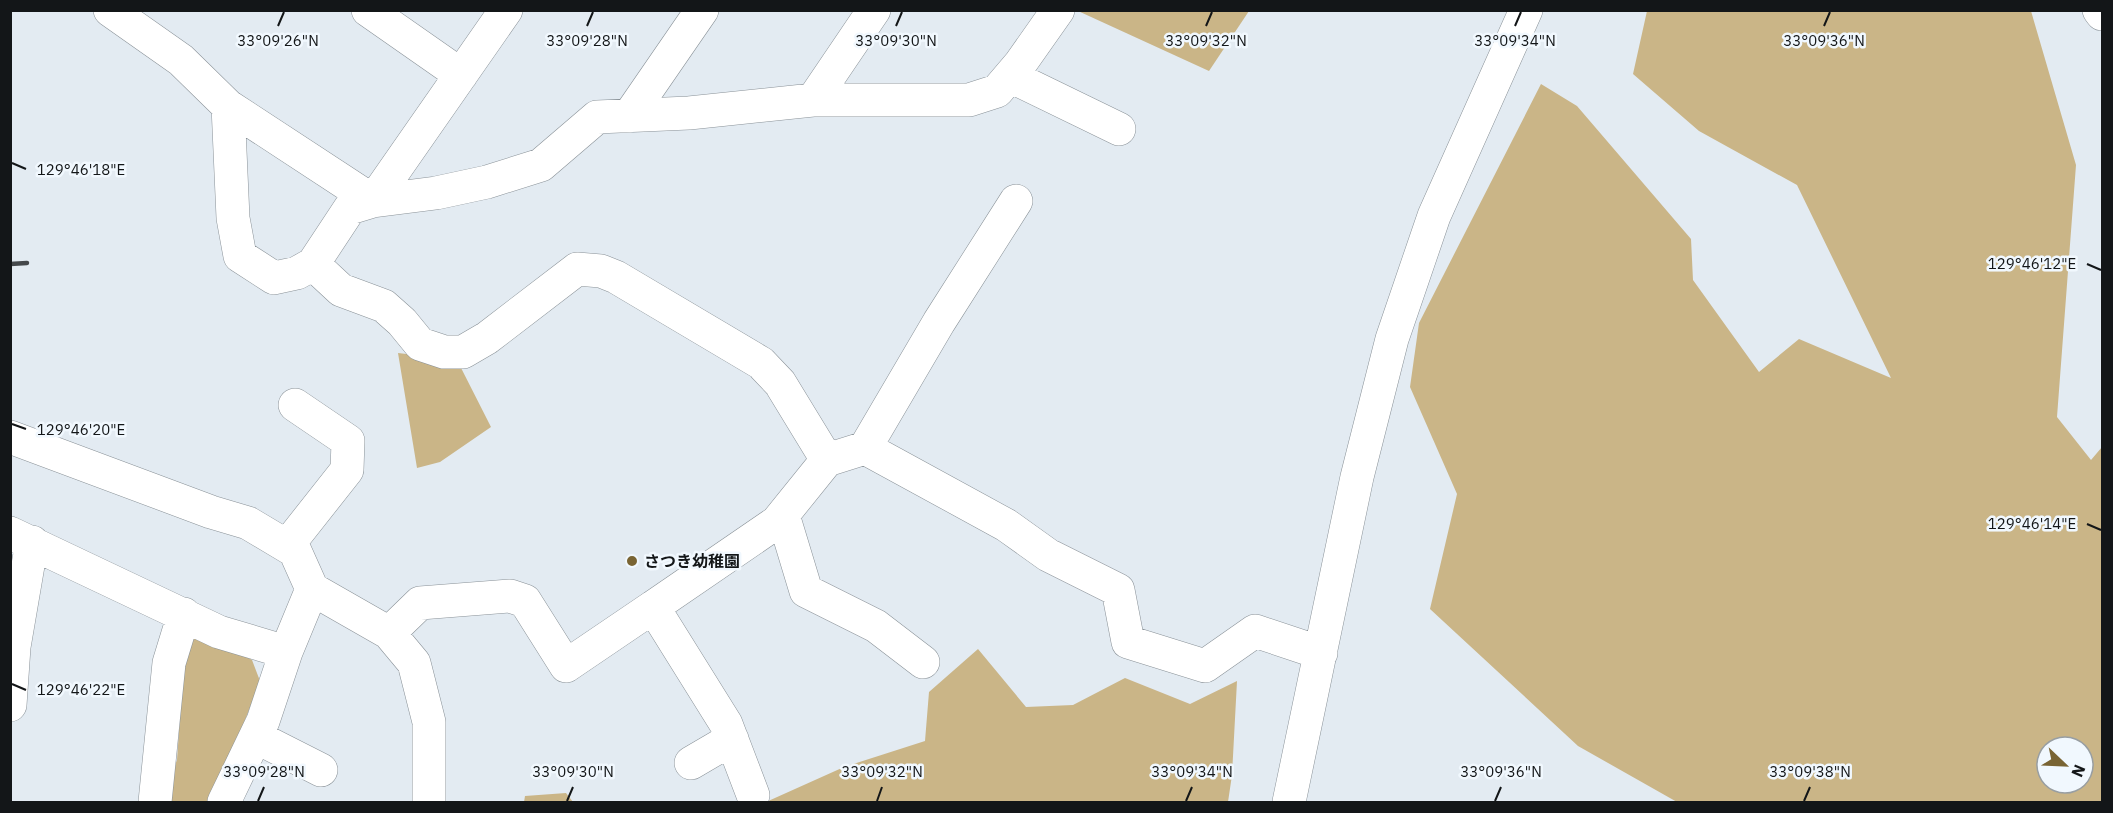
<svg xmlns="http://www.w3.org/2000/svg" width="2113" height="813" font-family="'IBM Plex Sans','Noto Sans JP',sans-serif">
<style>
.green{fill:#cab587;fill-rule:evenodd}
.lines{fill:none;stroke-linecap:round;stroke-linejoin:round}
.minor-casing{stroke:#8a9298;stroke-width:34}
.minor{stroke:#fff;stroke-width:33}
.rail{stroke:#44484b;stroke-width:4.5}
.ticks{fill:none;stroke:#131618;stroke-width:2}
.poi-dot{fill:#796433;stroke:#f1f8fe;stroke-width:2}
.labels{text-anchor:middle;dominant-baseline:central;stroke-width:5;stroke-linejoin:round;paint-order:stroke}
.poi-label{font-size:16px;font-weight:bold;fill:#131618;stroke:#f1f8fe;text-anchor:start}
.ticks-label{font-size:15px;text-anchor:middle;fill:#131618;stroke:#f1f8fe;stroke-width:5;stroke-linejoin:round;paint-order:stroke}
</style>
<rect width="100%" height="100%" fill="#e3ebf2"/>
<path class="green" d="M1078,11H1249L1209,71Z
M1647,11H2031L2076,165L2057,417L2091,460L2102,447V802H1677L1578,746L1430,609L1457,494L1410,387L1419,323L1541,84L1577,106L1691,239L1693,280L1759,372L1799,339L1891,378L1797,185L1699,131L1633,74ZM2047,747H2083V783H2047Z
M398,353L457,360L491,427L440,462L417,468Z
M202,632L252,660L260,681L239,736L208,802H167L166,789L177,760L185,643Z
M978,649L1026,707L1073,705L1125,678L1190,704L1237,681L1232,775L1228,802H766L844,767L925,741L929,692Z
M566,793L573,802H524L525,796Z"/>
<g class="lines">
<g class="minor-casing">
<path id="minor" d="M110,10L181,60L228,106L233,218L240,256L274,278L297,273L313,264L350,208L373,201L436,193L487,182L541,165L597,117L689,113L813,100L874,10
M368,10L461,75
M2099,10L2102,14
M1010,76L1119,129
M813,100H969L997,91L1020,64L1058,10
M228,106L373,201
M629,116L702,10
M373,201L506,10
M1016,201L939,322L865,448L1006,525L1048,555L1118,590L1128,642L1205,666L1255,631L1321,653
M313,264L341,290L384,306L402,322L420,344L444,352H463L487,338L577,269L601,271L616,277L761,363L780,383L827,460L865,448
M10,437L211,512L248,523L295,551L312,589L389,633L414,663L429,722V802
M783,515L806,591L876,626L923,662
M10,533L219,632L286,652
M287,546L347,470L348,441L295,405
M389,633L420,603L510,596L525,601L566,666L653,607
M10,705L14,647L32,542
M256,737L321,770
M691,763L732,739
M753,795L726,724L653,607L777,522L827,460
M155,802L169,663L184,614
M224,802L263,721L286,652L312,589
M1289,802L1357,477L1392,339L1434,216L1526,10"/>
</g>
<use href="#minor" class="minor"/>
<path class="rail" d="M10,264L27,263"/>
</g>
<path class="ticks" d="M278,26L284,12M587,26L593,12M896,26L902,12M1206,26L1212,12M1515,26L1521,12M1824,26L1830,12M12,163L26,169M2087,264L2101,270M12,424L26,429M2087,524L2101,530M12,684L26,690M258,801L264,787M567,801L573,787M877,801L882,787M1186,801L1192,787M1495,801L1501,787M1804,801L1810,787"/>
<circle class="poi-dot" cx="632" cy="561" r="6"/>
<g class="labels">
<g class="poi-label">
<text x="644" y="561">さつき幼稚園</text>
</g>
</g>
<g class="ticks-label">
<text x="278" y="46">33°09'26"N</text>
<text x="587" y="46">33°09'28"N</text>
<text x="896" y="46">33°09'30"N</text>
<text x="1206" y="46">33°09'32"N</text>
<text x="1515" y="46">33°09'34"N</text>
<text x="1824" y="46">33°09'36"N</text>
<text x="81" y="175">129°46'18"E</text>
<text x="2032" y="269">129°46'12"E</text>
<text x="81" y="435">129°46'20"E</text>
<text x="2032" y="529">129°46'14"E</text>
<text x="81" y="695">129°46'22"E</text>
<text x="264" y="777">33°09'28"N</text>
<text x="573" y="777">33°09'30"N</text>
<text x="882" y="777">33°09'32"N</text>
<text x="1192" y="777">33°09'34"N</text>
<text x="1501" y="777">33°09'36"N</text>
<text x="1810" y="777">33°09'38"N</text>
</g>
<rect width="2113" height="813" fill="none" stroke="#131618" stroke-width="24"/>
<g transform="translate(2065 765) rotate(113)"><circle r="28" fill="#f1f8fe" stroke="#989ea2" stroke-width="1.5"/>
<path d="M0-4.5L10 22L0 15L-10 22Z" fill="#796433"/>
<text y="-9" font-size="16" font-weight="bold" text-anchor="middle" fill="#131618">N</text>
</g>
</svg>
